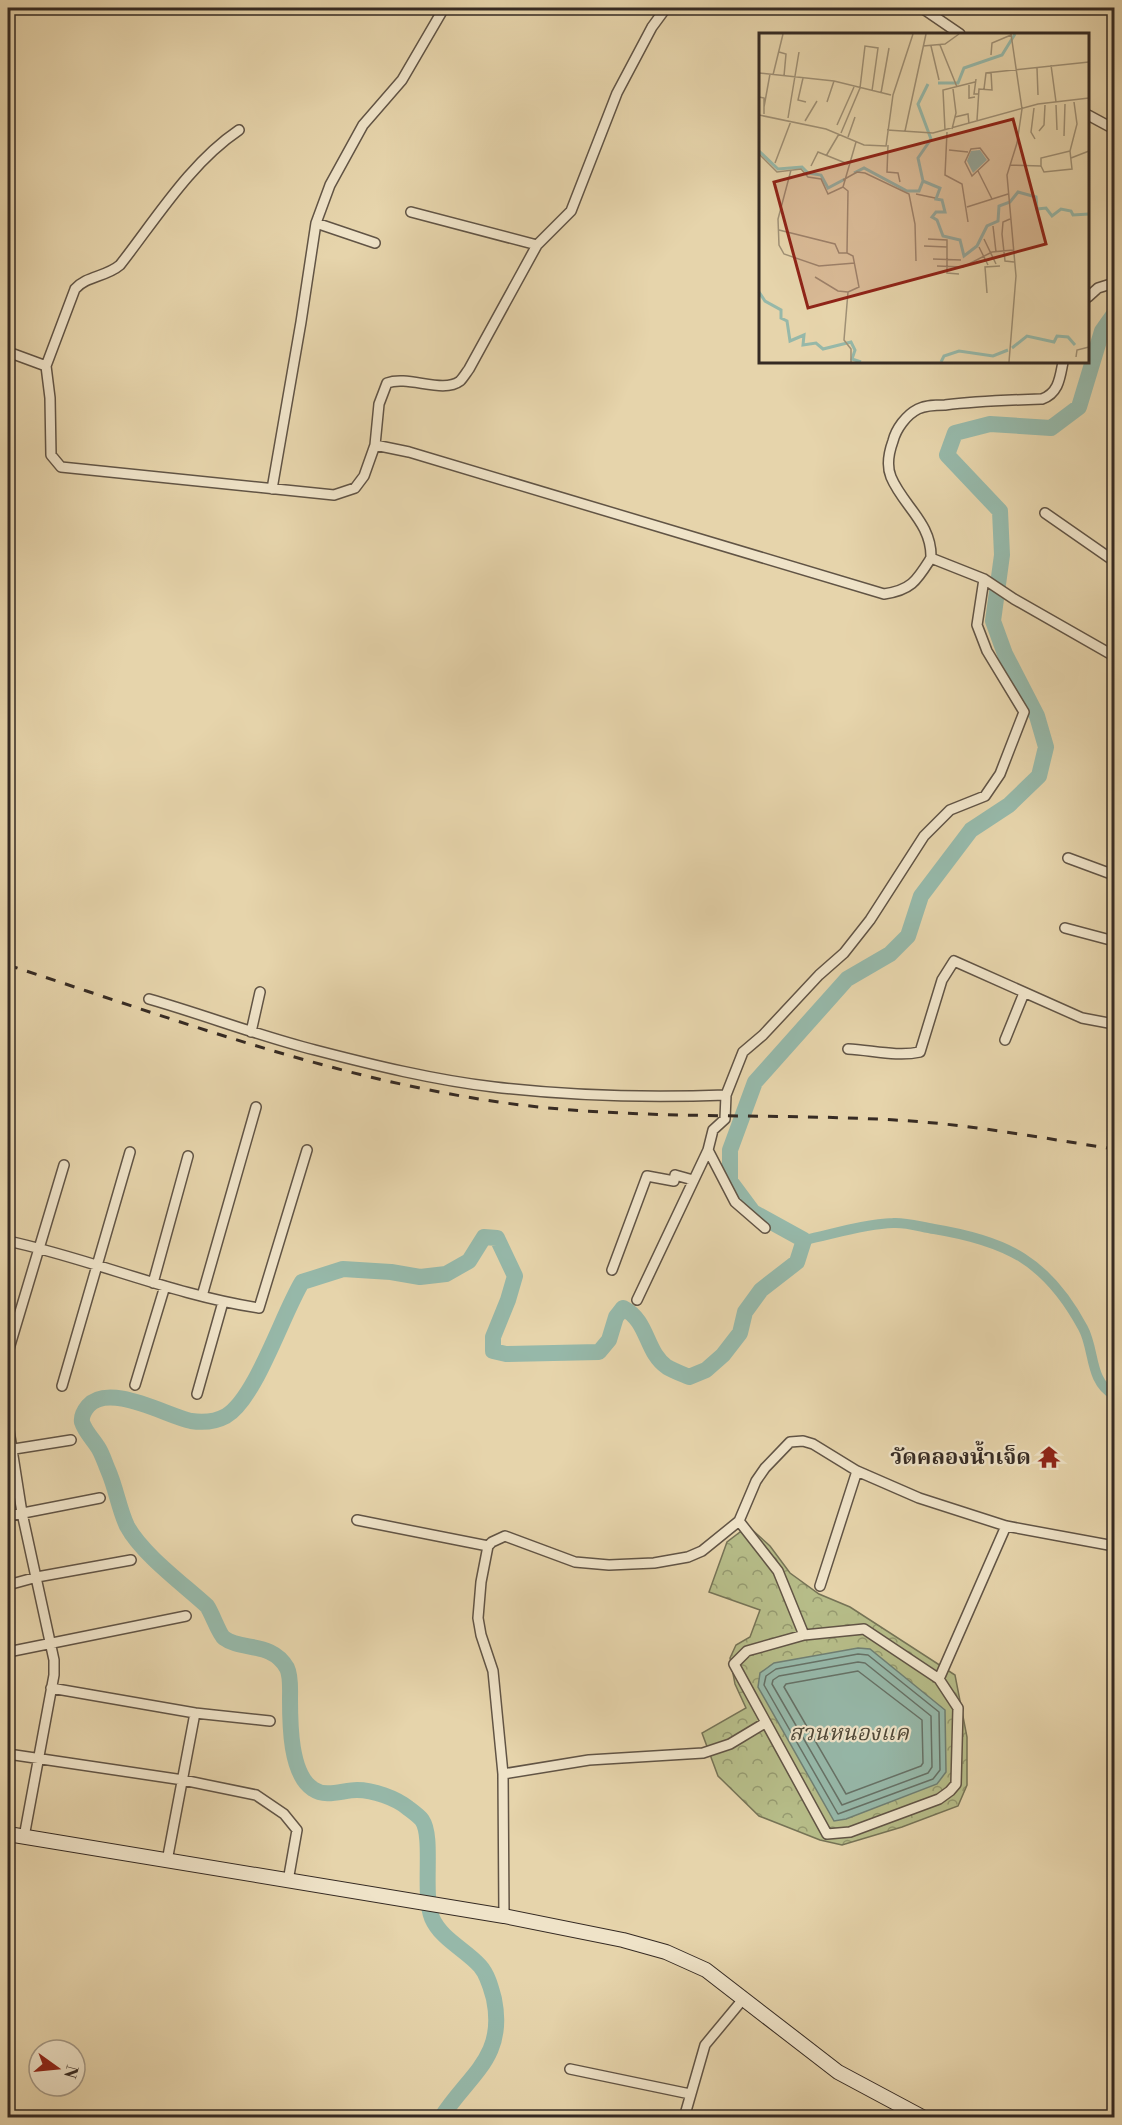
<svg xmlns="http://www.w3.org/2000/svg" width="1122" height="2125" font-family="'Libre Bodoni','Noto Serif Thai',serif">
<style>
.park{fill:url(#park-crowns);stroke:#767356;stroke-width:1.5}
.water{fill:#96b8a9;stroke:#6f7f73;stroke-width:1.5}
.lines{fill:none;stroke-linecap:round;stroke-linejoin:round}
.shore{stroke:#667166;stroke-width:1.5}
.canal{stroke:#96b8a9;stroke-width:10}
.river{stroke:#96b8a9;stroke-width:16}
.street-casing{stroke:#615445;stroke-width:12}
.secondary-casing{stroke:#352a23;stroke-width:16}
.street{stroke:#efe3c8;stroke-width:9}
.secondary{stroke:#efe3c8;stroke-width:14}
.rail{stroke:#352a23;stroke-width:3;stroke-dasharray:10 10;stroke-linecap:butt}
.labels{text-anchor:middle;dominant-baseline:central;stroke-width:4.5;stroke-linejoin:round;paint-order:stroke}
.poi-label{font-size:22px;font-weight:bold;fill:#352a23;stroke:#efe3c8;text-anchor:end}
.park-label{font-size:22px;font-style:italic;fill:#4f4737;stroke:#efe3c8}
.inset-river{fill:none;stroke:#96b8a9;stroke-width:3}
.inset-road{fill:none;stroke:#9f9075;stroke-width:1.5}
.view{fill:#8f2418;fill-opacity:0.15;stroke:#8f2418;stroke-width:3}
.inset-edge{fill:none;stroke:#352a23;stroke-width:3}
</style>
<defs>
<pattern id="park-crowns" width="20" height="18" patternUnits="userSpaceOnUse" patternTransform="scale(1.5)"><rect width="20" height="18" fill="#b6bc88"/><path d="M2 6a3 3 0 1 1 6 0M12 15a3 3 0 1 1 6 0" fill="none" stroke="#95996f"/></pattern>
</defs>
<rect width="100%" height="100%" fill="#e6d4ab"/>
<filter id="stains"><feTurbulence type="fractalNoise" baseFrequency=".00333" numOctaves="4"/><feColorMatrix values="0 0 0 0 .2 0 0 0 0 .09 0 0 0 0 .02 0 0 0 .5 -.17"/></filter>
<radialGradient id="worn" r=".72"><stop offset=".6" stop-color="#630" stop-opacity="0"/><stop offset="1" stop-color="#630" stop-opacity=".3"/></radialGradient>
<path class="park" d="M748,1526L770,1546L790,1573L819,1594L850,1607L955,1675L967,1737V1785L958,1806L902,1827L842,1845L820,1840L759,1816L718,1776L702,1733L746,1708L735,1684L730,1658L736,1645L750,1637L760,1610L709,1592L727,1542Z"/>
<path class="water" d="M858,1648L870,1649L945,1710L946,1772L937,1784L846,1819L834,1821L758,1687L760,1673L774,1663Z"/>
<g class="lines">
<path class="shore" d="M858,1654L868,1655L939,1712L940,1770L933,1779L838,1814L764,1685L766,1676L776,1669Z
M858,1662L865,1663L931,1716L932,1767L928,1773L842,1805L772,1684L773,1680L779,1676Z
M858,1671L922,1720L923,1763L921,1766L846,1794L784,1687L786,1684Z"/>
<path class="canal" d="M804,1240C833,1234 864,1224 893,1223C906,1222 921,1227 934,1229C1007,1241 1047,1261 1083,1328C1095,1350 1089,1381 1114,1395"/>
<path class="river" d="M441,2118C469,2074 506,2058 494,1999C491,1988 488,1975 480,1966C466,1950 441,1939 432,1918C422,1893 434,1837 422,1820C419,1816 412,1811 408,1808C396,1798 373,1790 357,1790C343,1790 326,1798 313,1789C290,1774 290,1724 290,1699C290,1690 291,1676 287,1668C272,1641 241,1651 224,1638C219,1634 212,1613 207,1606C183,1584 142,1554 127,1526C119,1509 116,1488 108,1470C105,1463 103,1456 99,1449C94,1440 85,1432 82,1422C81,1416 84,1411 88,1406C109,1382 167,1416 191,1421C204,1423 215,1422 226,1416C256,1398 282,1315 302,1282L343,1269L391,1272L420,1277L446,1274L469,1261L484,1237L497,1238L515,1276L508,1300L493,1337V1351L506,1354L599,1352L609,1340L616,1317L623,1308C649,1321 645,1352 667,1367C674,1371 682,1374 689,1377L706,1370L723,1355L740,1333L745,1312L761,1290L797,1262L804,1240L753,1212L730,1181V1150L755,1082L847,979L890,954L908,936L921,896L971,830L1009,805L1039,776L1046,747L1037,716L1005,654L993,621L1002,555L1000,511L947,455L955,433L990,424L1051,428L1079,407L1102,331L1114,314"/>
<g class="street-casing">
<path id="street" d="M922,8L960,34
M1088,115L1114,129
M411,212L537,245
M316,223L375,243
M1088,297L1098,288L1114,283
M8,352L46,366L50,398L51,455L61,467L334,495L355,488L364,476L375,445L409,452L884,594C912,590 917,580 931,558L984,579L1014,599L1114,656
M46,366L75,289C86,276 106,277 120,265C156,219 190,163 239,130
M375,445L379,404L387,383C408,375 443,394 460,381C463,378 466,373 469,369L537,245L571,211L617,93L652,27L666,8
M272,489L301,322L316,223L330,185L363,125L402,80L444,8
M1045,513L1114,561
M931,558C932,523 903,506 891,477C886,465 889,452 893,441C896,429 906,415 918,409C926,405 936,405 945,405C977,401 1010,400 1042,399C1059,393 1060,377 1063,362
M1068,858L1114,875
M1065,928L1114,941
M149,999C205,1015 259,1036 315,1050C373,1065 434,1080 494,1087C571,1096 649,1098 726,1095L743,1052L763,1035L819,975L844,953L870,920L924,836L950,810L985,796L1000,774L1024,712L987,651L977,625L984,579
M251,1032L260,992
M1005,1040L1024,993
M848,1049C871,1050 897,1057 920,1052L942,980L954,961L1082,1018L1114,1024
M726,1095L725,1119L713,1130L708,1150L735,1202L765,1228
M8,1241C92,1259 173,1295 259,1308L307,1150
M612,1270L647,1176L674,1181L675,1175L693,1180
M153,1283L188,1156
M202,1296L256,1107
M637,1300L708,1150
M8,1352L64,1165
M135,1385L165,1286
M62,1386L130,1152
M197,1394L223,1302
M8,1424L22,1513L54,1660V1675L24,1837
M8,1450L71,1440
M8,1516L100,1498
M357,1520L488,1546
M739,1521L778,1571L804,1635
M8,1585L37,1577L131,1560
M820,1586L857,1471
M864,1629L939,1679L958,1708L956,1784L950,1791L939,1799L850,1832L827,1834L734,1664L747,1651L804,1635Z
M8,1652L186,1616
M939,1679L1006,1526
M51,1688L195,1713L270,1721
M8,1754L183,1780L256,1795L284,1814L297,1830L288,1881
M503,1774L589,1760L703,1753L730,1744L765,1723
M167,1861L195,1713
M504,1916L503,1774L493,1671L481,1635L478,1618L481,1582L488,1546L492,1542L505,1536L575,1562L609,1565L654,1563L688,1557L702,1551L739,1521L756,1481L765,1468L790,1442L803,1441L813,1444L857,1471L919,1498L1006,1526L1114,1546
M570,2069L690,2094
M684,2118L705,2045L744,1998"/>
</g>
<g class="secondary-casing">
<path id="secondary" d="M8,1834L504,1916L623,1940L666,1952L706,1970L838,2072L924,2118"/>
</g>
<use href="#street" class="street"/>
<use href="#secondary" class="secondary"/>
<path class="rail" d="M8,965C177,1020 344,1083 521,1105C645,1120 771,1113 895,1120C969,1124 1042,1138 1114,1149"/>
</g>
<defs>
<g id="temple-bare" transform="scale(1.8)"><path d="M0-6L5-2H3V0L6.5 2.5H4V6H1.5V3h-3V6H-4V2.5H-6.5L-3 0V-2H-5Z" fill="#8f2418" stroke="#efe3c8" stroke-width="2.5" paint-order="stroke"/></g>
</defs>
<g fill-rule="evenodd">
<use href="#temple-bare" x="1049" y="1457"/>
</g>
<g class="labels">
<g class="poi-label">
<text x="1031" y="1457">วัดคลองน้ำเจ็ด</text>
</g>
<g class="park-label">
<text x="849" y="1733">สวนหนองแค</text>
</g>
</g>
<g transform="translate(759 33)">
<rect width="330" height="330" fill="#e6d4ab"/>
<path d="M221,117L228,127L214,140L208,128L212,118Z" fill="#96b8a9"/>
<path class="inset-river" d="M179,50H199L205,35L243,22L256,1M0,118L19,136L43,134L49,140L62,142L69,155L86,146M95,140L105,135L148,158H160L164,148L181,155L177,166L183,167L186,179H177L173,184L178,187L184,203L201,207L205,223L218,213L228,193L239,188L240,173L251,169L259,159L277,164L278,176L287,175L293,183L302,176L312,178L314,182L330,181M164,148L159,125L172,106L159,71L169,51M0,259L6,268L22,277V285L28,288L31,308L45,302L44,312L57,310L64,316L92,309L96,317L93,326L102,329M253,315L268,303L295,309L298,303L309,304L316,312M182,329L185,323L200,318L234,323L249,317"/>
<path class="inset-road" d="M181,12L198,54M164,13L186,11L200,1M172,13L180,47M20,19L27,21L25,43M232,22L233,10L252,2M292,32L297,69M278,35L279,62M0,40L75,48L132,62M14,42L24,1M44,45L39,67L47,69M217,46L215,61H220M210,50V65L216,64M225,56L227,40L330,29M122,60L130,15M0,64L5,65V81M68,69L75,48M297,72L298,97M5,74L11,41M275,75L272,99L276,106M0,82L67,96L105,112L127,113L134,62L154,1M196,84L209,81L210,91M29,85L40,19M218,87L220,56L233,57L232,39M46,88L58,68M78,92L95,54M193,96L197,80L194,56M128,97L174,100L279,71L330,65M186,97L184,57L216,49M146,98L167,1M280,98L285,92L286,72M188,99L186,142L203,151L209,189M82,100L101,55L106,13L119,15L113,58M305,103L306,71M89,104L96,84M129,112L128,139L139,140L141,149M221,115L230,127L213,143L206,129L212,116ZM190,117L209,119M0,121L18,139L42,136L49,144L62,146L69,161L84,154M67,123L80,101M312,125L330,118M16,130L32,88M251,132L282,133M52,133L59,119L89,131M282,133L285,139L313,136L311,118L318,91L315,69M282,133V125L311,118M32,137L19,186L20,212L25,221L60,233L96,230M219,138L233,166M84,147L98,139L106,140L150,161L156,191L157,228M157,161L176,165M208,174L249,161M251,186L244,189L243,201L246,228L255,229M234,193L237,219M20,197L76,211L80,220H88M169,206L188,207V240L200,241M225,206L237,231M165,213L188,214M220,214L229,232M174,226L202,227M178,233L204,234L233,219L254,217M56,244L79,258L89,259M228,260L226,234L241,233M317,324L318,317L330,314M92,329V316L85,307L89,259L100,254L94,223L88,220L89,158L84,154L97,109M250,329L257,243L248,142L258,110L263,76L252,1"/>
<path class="view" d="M254,86L287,211L49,275L15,149Z"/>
<rect width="330" height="330" class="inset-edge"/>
</g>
<rect width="1122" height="2125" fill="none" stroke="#e6d4ab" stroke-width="30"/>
<rect x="9" y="9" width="1104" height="2107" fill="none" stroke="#352a23" stroke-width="3"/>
<rect x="15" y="15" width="1092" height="2095" fill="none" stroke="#352a23" stroke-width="1.5"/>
<g transform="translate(57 2068) rotate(105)"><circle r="28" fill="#efe3c8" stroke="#a59986" stroke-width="1.5"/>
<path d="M0-4.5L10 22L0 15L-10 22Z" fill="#8f2418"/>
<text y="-9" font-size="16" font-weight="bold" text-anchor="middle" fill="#352a23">N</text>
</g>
<rect width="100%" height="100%" filter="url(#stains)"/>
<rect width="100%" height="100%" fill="url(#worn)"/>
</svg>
